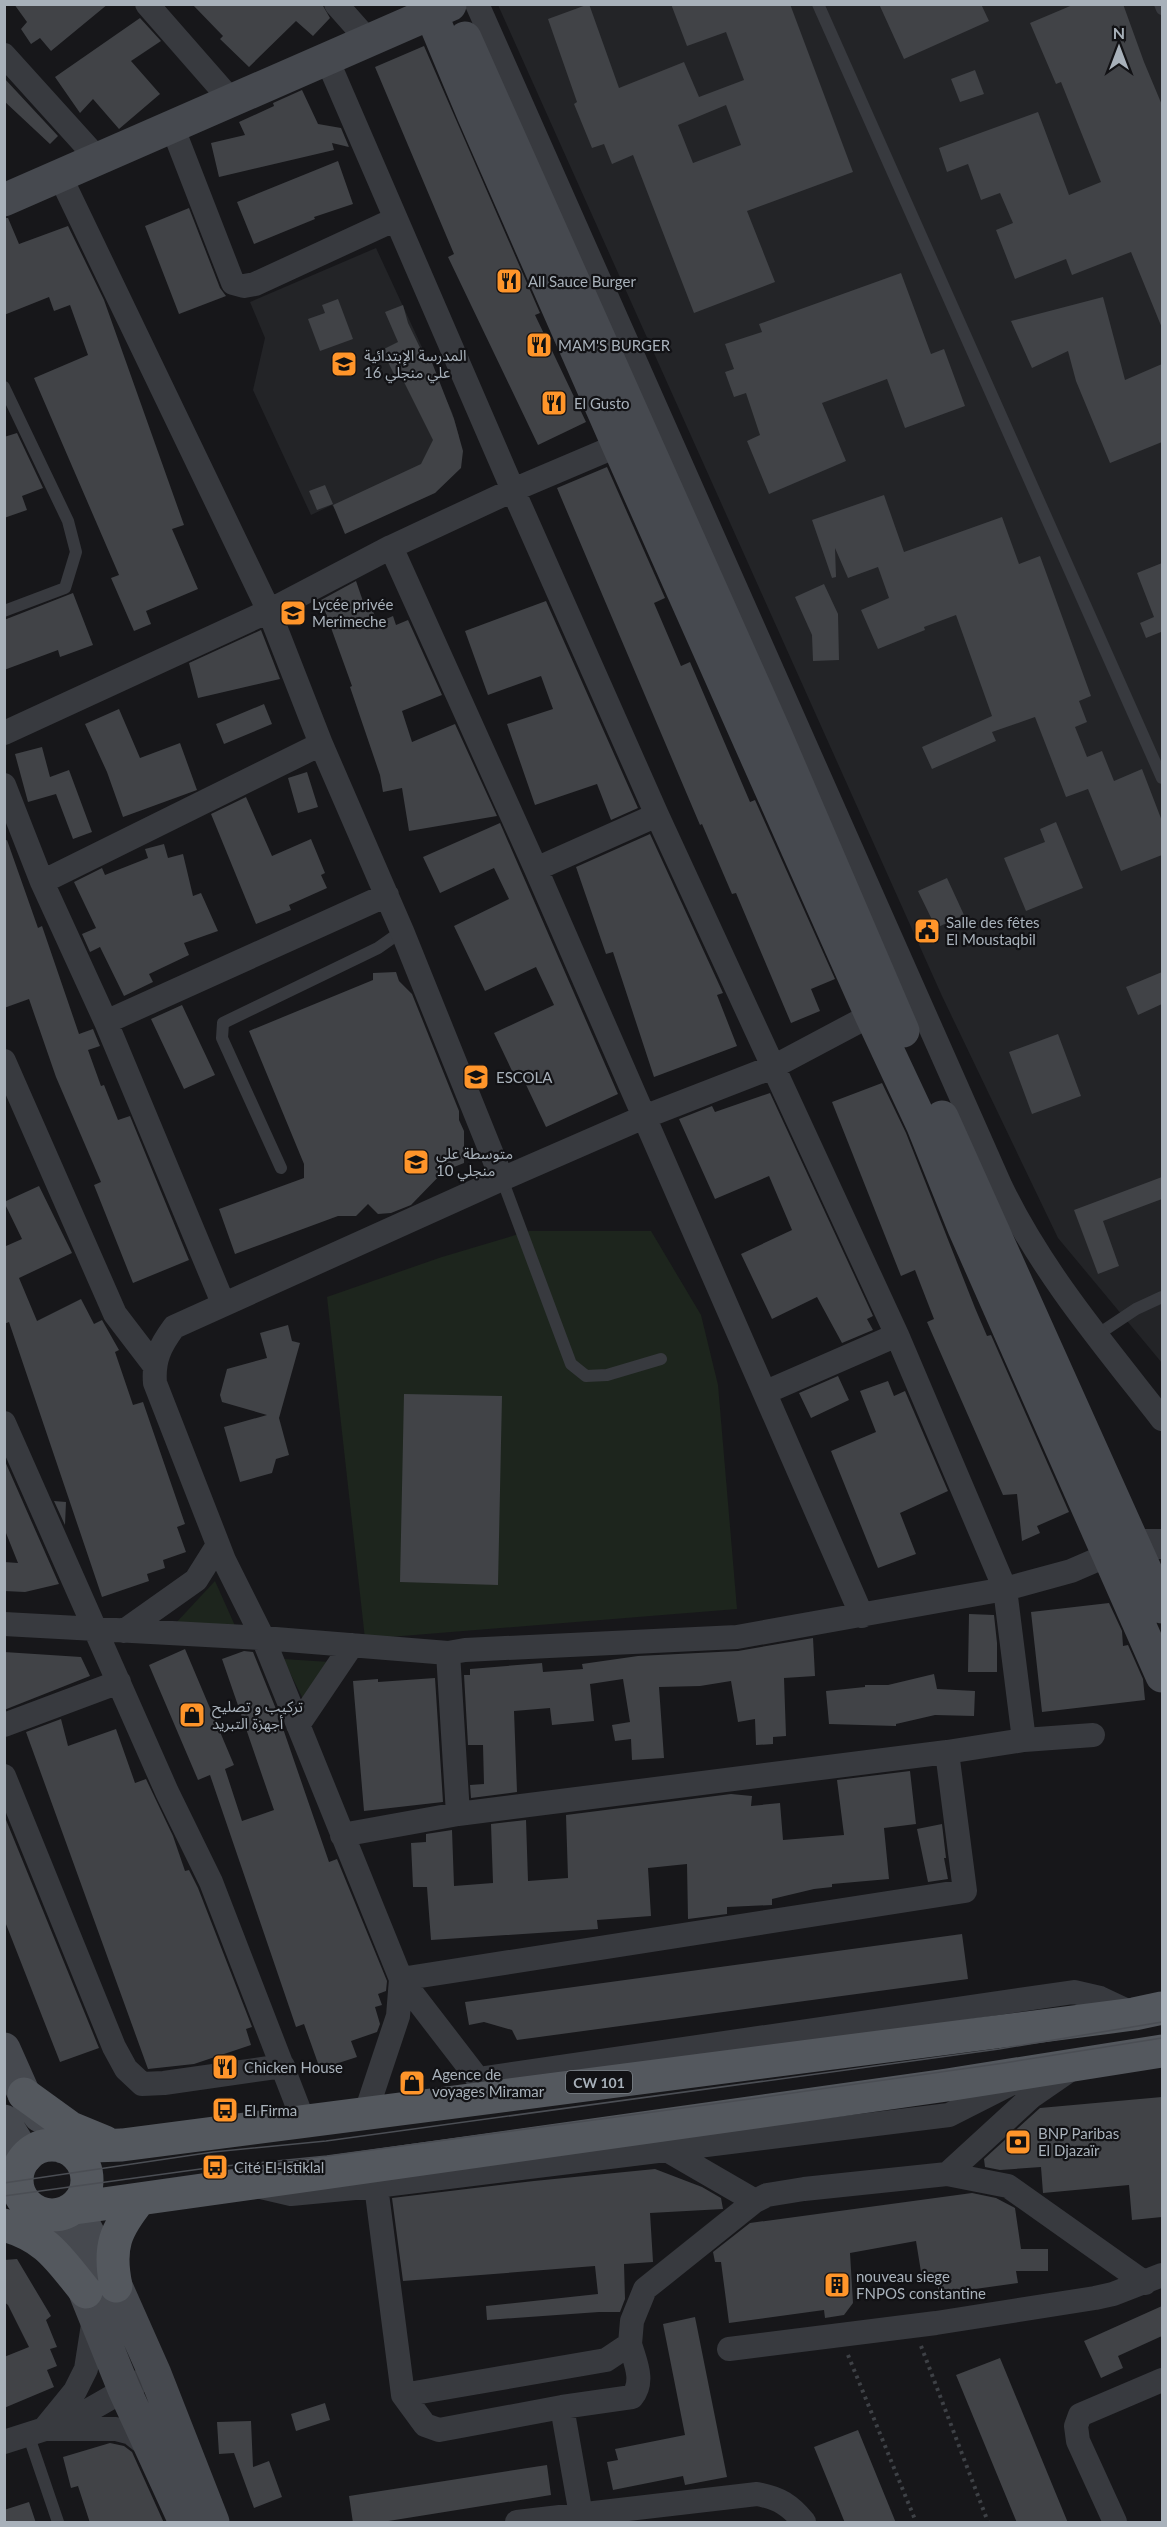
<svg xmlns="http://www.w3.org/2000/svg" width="1167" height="2527" font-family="Lato,'Noto Sans Arabic',sans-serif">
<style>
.built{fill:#232427}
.green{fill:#1d251d}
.building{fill:#414347;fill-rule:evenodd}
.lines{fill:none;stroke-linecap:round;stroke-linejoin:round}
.path{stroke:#3e4146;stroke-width:4;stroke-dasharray:3 4.5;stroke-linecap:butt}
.service{stroke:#383a3f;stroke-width:12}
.minor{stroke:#383a3f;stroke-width:24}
.tertiary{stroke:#383a3f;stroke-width:30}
.secondary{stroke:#46494f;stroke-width:33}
.primary{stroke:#54585e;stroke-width:33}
.tram{stroke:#4b4e54;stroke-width:1.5}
.labels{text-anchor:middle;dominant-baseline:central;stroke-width:4.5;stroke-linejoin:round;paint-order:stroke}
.shield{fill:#121215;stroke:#7b8188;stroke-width:1.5}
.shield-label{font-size:14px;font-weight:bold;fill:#a8b1ba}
.poi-label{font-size:15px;fill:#a8b1ba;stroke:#121215;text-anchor:start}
</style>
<rect width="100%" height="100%" fill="#17171a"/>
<path class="built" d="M498,5H1162V1363L1058,1238L942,996Z
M376,248L452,412L459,436L457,451L343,522L332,505L311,515L253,390L265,338L250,302Z"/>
<path class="green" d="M529,1231H651L701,1315L718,1385L737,1609L365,1639L327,1297L442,1257Z
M215,1581L236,1628L174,1625Z
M283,1659L330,1662L304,1701Z"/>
<path class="building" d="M14,4H108L51,51L40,38L31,44L21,29L27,22Z
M192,4H322L330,18L313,36L296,21L249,67L220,39L223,36Z
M589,4L619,88L684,62L699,97L744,80L726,32L687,46L671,4H790L853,172L747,211L775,282L694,313L633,155L612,164L604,144L592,148L574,104L577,102L548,19ZM726,105L741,145L693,163L678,125Z
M879,4H981L989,21L904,59Z
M1075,4H1123L1144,62L1162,105V328L1131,252L1072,275L1066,259L1015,279L996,230L1013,223L1000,193L981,200L968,164L947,172L939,148L1038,112L1069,195L1101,182L1061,82L1056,84L1030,23Z
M140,18L161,41L131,61L160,94L119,129L93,99L80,113L55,77Z
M424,46L540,313L535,315L586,422L538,445L448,257L454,254L375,67Z
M975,70L984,94L960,102L951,79Z
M4,78L58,136L50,144L4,101Z
M302,90L318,124L341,128L349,147L332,143L334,150L219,177L211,143L245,135L239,122L274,106L273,103Z
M338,161L353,204L314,217L315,219L254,244L237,202Z
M189,208L220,288L226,296L179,314L145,226Z
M4,218H8L19,244L68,226L104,300L184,525L172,529L198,589L146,611L151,624L134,631L111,578L119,575L34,378L88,355L70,305L54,311L49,297L4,315Z
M901,273L931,354L944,349L965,406L905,428L887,379L822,403L846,461L769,494L747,441L760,435L746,393L734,397L725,372L734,369L725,344L762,332L759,324Z
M1103,297L1125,380L1162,364V442L1110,463L1076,381L1068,351L1032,368L1011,321Z
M338,299L353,339L320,351L308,319L325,313L322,305Z
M403,305L408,323L427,362L431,360L454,419L463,451L461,468L435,493L345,534L333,505L421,464L433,440L401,376L396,378L382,350L398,342L385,312Z
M17,433L43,488L22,496L27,510L4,518V437Z
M607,467L665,598L654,603L681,666L690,662L750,802L755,800L835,979L811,989L820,1011L791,1023L736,893L732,894L702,824L700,825L557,488Z
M325,485L333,504L317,510L309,491Z
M884,495L904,552L1002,517L1019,564L1040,556L1091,696L1079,701L1087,722L1075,727L1087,757L1102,751L1114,781L1142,769L1162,821V855L1121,871L1088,789L1066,797L1035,717L992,732L996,741L932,769L922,747L992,716L956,615L924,627L925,630L878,649L861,610L889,598L878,567L848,578L835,548L836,577L832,578L812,520Z
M1162,563V635L1161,632L1146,638L1140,623L1154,617L1137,573Z
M356,581L366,610L372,608L377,623L393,616L396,625L408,620L442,695L402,711L412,742L455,724L497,816L409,831L402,788L383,792L380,775L350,687L352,686L321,600Z
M824,584L838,614L839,660L813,661L812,635L795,597Z
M73,593L93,645L60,657L58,650L4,670V620Z
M546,601L638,808L611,820L597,784L535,805L507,724L553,709L541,676L488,695L465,631Z
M261,630L280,679L198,698L189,663Z
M264,704L272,724L224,744L216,724Z
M119,709L140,758L180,743L197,790L123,817L107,772L85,724Z
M42,747L50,777L69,770L92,832L73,839L56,794L28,802L15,754Z
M307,772L318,807L298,813L288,778Z
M246,797L272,856L311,839L325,873L321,875L327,888L289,905L291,910L256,924L211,814Z
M1056,822L1083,888L1026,911L1004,858L1045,842L1040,829Z
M500,823L618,1094L546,1127L520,1072L514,1075L494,1033L554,1005L536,967L485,991L454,926L509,899L494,868L440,893L423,857Z
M650,834L723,993L717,995L737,1046L654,1077L613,952L606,954L576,867Z
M7,840L38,928L42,926L79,1034L93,1029L95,1034L100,1046L88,1050L101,1086L104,1085L118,1120L130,1116L189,1260L133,1283L94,1185L101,1182L56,1077L29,999L4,1008V841Z
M164,844L168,858L183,854L193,896L201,893L218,931L184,943L189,955L149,974L153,982L124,996L100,947L90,952L82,934L96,928L74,882L102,868L105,875L148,858L145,849Z
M947,878L964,915L936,928L918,891Z
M396,972L399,981L412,994L459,1111V1120L464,1131V1163L444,1171L411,1205L391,1213L378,1214L368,1204L356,1216H338L235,1254L219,1209L304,1178V1164L249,1031L373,980V973Z
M1162,972V1004L1138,1015L1126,987Z
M182,1005L215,1075L184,1089L151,1019Z
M1058,1034L1081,1096L1032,1114L1009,1052Z
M882,1083L906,1133L975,1308L987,1336L991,1335L1069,1512L1037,1526L1040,1533L1022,1541L1017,1494L1003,1495L927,1322L934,1319L915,1270L901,1276L832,1102Z
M770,1093L873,1316L867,1319L873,1330L842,1343L817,1297L772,1319L741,1254L792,1230L769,1176L715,1199L679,1119L712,1106L715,1112Z
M1162,1177V1199L1103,1221L1119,1266L1098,1274L1074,1210Z
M39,1186L72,1253L19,1278L37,1321L81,1299L94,1324L102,1320L119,1350L115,1352L133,1405L143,1402L185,1524L177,1527L186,1552L163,1560L165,1568L147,1574L149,1581L102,1597L9,1322L4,1324V1243L6,1246L22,1239L4,1202Z
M288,1325L292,1341L300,1343L279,1418L289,1455L276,1459L272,1473L240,1482L224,1427L267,1415L222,1402L220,1395L227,1369L267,1358L260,1333Z
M838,1376L849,1400L811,1418L799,1393Z
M888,1381L894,1396L905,1391L948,1491L900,1513L916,1554L878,1568L831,1451L876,1432L860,1391Z
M404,1394L502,1396L498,1585L400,1582Z
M4,1459L59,1584L25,1592L4,1591V1562L18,1563L4,1528Z
M54,1501L66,1502L65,1525Z
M1109,1603L1122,1631L1123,1646L1128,1645L1143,1679L1145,1700L1042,1712L1031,1612Z
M969,1614L994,1615L997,1643V1672H968Z
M813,1638L815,1676L784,1678L786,1736L773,1737V1744L756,1745L755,1719L738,1722L731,1681L700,1686L659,1687L664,1758L632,1760L631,1739L615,1741L612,1725L630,1722L623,1679L590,1684L594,1721L552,1725L550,1708L514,1711L517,1792L471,1798L470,1785L484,1784L483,1745H468L464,1675H470V1669L542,1663L543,1672L583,1669L582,1664L638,1656L738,1651Z
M185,1649L234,1765L225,1769L242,1821L274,1810L222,1659L244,1651L253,1652L278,1714L329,1862L337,1859L387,1981L386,1991L378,1994L382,2005L375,2007L380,2024L377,2032L351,2041L357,2057L320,2069L304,2024L296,2027L210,1775L198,1780L149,1665Z
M4,1652L81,1657L90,1676L4,1710Z
M934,1674L937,1689L975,1691L974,1716L935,1715L896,1724V1726L829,1724L826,1691L865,1687V1685H888Z
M435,1678L443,1802L364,1811L353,1681L378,1679V1682Z
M61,1719L68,1746L116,1729L135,1783L146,1779L173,1836L185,1871L189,1870L198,1888L252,2027L246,2029L251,2045L194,2064L148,2069L26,1732Z
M910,1771L916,1824L884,1828L889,1879L832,1884V1887L814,1889L772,1899V1905L727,1907V1914L688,1919L687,1864L648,1868L651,1916L597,1920L598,1929L431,1940L427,1887H413L411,1843L426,1842V1834L452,1830L454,1886L493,1883L491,1824L526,1820L528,1881L568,1878L566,1815L731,1794L752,1796L751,1806L780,1803L783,1840L844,1835L837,1780Z
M4,1815L99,2048L60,2062L4,1919Z
M942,1824L946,1858H944L948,1879L928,1882L917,1829Z
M962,1934L968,1979L517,2040L512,2030L484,2022L469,2025L465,2002Z
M1162,2097V2217L1132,2220L1129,2185L1043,2193L1041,2167L1000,2170L985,2167L984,2159L1040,2108Z
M655,2169L702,2187L721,2198L723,2209L650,2213L653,2262L624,2264L625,2299L620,2312H599L487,2320L486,2306L598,2294L595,2266L403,2281L392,2198L534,2181Z
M972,2193L996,2198L1015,2208L1021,2249H1048V2271H1016L1018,2283L939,2294L936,2276L922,2278L916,2241L850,2253L853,2303L844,2315L825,2318L824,2310L729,2323L721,2262H715L713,2252L750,2223Z
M17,2259L51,2316L46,2320L57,2347L50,2349L57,2366L47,2370L54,2387L4,2408V2357L29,2347L8,2305L4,2302V2260Z
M1162,2306V2336L1118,2356L1123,2368L1101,2378L1084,2341Z
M695,2317L727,2477L685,2485L683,2476L613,2490L607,2462L618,2460L615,2449L685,2435L663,2324Z
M1000,2358L1068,2523H1017L956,2375Z
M325,2403L330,2420L296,2431L291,2414Z
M251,2421L253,2467L269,2461L282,2497L254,2508L234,2453L219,2454L217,2422Z
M858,2430L896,2523H845L814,2447Z
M110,2443L124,2446L132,2452L164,2523H90L78,2486L71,2488L63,2457Z
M547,2465L551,2495L376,2523H353L349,2496Z
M29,2502L36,2523H4V2510Z"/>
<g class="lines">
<path class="path" d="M921,2346L988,2522
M848,2355L916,2522"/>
<path class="service" d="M818,4L1162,778
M1160,4L1162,9
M4,387L68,521L76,552L65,588L4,611
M281,1168L222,1038L223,1023L378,948L402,931
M502,1179L571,1364L586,1376L607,1375L661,1359
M1097,1335L1136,1309L1162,1297
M28,2434L58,2522"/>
<path class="minor" d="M147,4L231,100
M336,4L367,39
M477,4L1001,1187C1042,1272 1104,1345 1162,1419
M4,55L98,159
M172,126L233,283L244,286L255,284L396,219
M60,176L269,611L321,744L402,931L502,1179
M391,547L536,869L862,1616
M4,733L269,611L391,547L513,490L633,439
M4,785L42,882L106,1022L223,1303
M536,869L657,815
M42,882L321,744
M871,1015L773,1067L644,1117L502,1179L174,1327C160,1346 153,1360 155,1383L224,1560L263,1638L401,1979L965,1891L947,1752
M106,1022L387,895
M4,1061L115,1314L154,1365
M766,1392L897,1335
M4,1423L167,1792L211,1882L303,2120
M4,1624L263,1638L448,1653L465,1650L737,1637L1005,1589L897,1335L657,815L513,490L326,57
M124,1631L196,1580L218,1545
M448,1653L458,1814
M4,1725L119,1682
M298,1725L352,1645
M1024,1740L1005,1589L1071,1571L1108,1555
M4,1776L114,2047L126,2069L142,2084L164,2083L283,2066
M342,1835L458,1814L947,1752L1024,1740L1093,1735
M478,2079L1074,1992L1100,1998L1134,2014
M366,2112L398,2016L401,1979L478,2079L493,2085
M667,2150L755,2201
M947,2174L1031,2097L1073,2068
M376,2186L403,2395L606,2360L630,2344L632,2321L645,2289L755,2201L767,2195L804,2189L947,2174L1008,2186L1145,2283
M261,2187L291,2194L376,2186L949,2115L1016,2081
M94,2318L86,2369L75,2391L44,2429H116L131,2433L150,2448
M729,2349L936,2323L1095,2298L1113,2294L1162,2275
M403,2395L425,2425L439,2430L562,2407L632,2397C645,2381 635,2362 630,2344
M562,2407L581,2515
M4,2442L70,2421L138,2382
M517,2522L757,2494C779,2498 790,2505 804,2522
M1115,2522L1078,2441L1076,2426L1080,2415L1162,2380"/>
<path class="tertiary" d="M1114,1553L1134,1544H1162"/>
<path class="secondary" d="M427,4L473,114L618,445L871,1015L923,1126L964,1228L1162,1676
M465,38L775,733L903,1031
M4,200L450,5
M942,1117L1162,1607
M4,2049L24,2094L40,2116
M4,2121L26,2157
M75,2208L116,2286L155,2374L213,2522
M38,2213L70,2255L124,2389L185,2522"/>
<path class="primary" d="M24,2094L71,2128L105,2142
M17 2180a35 35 0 1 1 70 0a35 35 0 1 1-70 0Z
M63,2147L122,2145L1134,2014L1162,2008
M75,2208L947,2085L1162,2051
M4,2225C48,2238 58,2258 86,2292
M116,2286C108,2247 115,2230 140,2199"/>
<path class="tram" d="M4,2183L213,2152L326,2141L999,2049L1162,2022
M4,2196L215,2167L327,2156L757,2098L1004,2063L1162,2038"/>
</g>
<defs>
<g id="restaurant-square" transform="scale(1.35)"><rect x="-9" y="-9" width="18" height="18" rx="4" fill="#ff952a" stroke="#121215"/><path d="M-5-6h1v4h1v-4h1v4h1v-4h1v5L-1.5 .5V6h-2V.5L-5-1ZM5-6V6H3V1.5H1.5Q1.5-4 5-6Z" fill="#111"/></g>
<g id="school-square" transform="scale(1.35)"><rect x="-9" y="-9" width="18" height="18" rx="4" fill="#ff952a" stroke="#121215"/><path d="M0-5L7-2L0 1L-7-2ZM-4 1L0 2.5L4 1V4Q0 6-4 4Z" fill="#111"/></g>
<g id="civic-square" transform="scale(1.35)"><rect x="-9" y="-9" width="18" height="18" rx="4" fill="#ff952a" stroke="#121215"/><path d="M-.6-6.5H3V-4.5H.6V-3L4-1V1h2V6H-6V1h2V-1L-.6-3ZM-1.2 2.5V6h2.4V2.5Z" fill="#111"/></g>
<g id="shop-square" transform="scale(1.35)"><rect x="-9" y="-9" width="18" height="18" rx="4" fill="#ff952a" stroke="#121215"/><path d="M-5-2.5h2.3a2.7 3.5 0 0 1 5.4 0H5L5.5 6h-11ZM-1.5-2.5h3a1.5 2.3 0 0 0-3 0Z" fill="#111"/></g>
<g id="bus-square" transform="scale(1.35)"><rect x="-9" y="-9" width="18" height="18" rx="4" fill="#ff952a" stroke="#121215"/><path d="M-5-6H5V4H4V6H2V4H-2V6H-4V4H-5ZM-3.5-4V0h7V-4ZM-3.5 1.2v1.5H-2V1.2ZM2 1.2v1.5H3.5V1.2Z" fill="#111"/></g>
<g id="bank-square" transform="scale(1.35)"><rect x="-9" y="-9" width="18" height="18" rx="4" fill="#ff952a" stroke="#121215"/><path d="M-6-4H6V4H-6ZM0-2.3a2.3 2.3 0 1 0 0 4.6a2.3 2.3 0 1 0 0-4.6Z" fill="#111"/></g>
<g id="building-square" transform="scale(1.35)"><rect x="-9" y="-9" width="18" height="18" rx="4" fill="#ff952a" stroke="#121215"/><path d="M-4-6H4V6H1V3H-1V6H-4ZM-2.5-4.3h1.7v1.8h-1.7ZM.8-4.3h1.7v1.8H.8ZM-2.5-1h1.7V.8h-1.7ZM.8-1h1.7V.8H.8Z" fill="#111"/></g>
</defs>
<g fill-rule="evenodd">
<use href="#restaurant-square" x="509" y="281"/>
<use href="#restaurant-square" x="539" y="345"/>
<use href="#school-square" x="344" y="364"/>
<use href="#restaurant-square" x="554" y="403"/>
<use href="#school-square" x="293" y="613"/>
<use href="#civic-square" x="927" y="931"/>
<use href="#school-square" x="476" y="1077"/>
<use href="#school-square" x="416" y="1162"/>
<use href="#shop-square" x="192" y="1715"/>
<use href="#restaurant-square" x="225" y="2067"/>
<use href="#shop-square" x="412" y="2083"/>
<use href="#bus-square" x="225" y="2110"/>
<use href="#bank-square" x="1018" y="2142"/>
<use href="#bus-square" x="215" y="2167"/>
<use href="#building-square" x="837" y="2285"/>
</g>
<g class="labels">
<rect class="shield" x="566" y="2071" width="66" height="22" rx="4.5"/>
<g class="shield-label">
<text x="599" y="2082">CW 101</text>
</g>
<g class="poi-label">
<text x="528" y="281">All Sauce Burger</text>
<text x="558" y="345">MAM'S BURGER</text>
<text x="364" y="355">المدرسة الإبتدائية<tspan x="364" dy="17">علي منجلي 16</tspan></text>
<text x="574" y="403">El Gusto</text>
<text x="312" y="604">Lycée privée<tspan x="312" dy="17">Merimeche</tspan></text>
<text x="946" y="922">Salle des fêtes<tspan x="946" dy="17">El Moustaqbil</tspan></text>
<text x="496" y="1077">ESCOLA</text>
<text x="436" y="1153">متوسطة علي<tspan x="436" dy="17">منجلي 10</tspan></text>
<text x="212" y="1706">تركيب و تصليح<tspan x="212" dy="17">أجهزة التبريد</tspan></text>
<text x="244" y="2067">Chicken House</text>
<text x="432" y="2074">Agence de<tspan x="432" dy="17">voyages Miramar</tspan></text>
<text x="244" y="2110">El Firma</text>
<text x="1038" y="2133">BNP Paribas<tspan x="1038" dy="17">El Djazaïr</tspan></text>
<text x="234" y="2167">Cité El-Istiklal</text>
<text x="856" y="2276">nouveau siege<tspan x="856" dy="17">FNPOS constantine</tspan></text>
</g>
</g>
<rect width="1167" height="2527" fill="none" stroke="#a8b1ba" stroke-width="12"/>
<g transform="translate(1119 48)" stroke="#121215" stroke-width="4.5" paint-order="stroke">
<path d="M0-4.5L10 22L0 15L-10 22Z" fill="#a8b1ba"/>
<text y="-9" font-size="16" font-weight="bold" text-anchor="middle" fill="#a8b1ba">N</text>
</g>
</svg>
